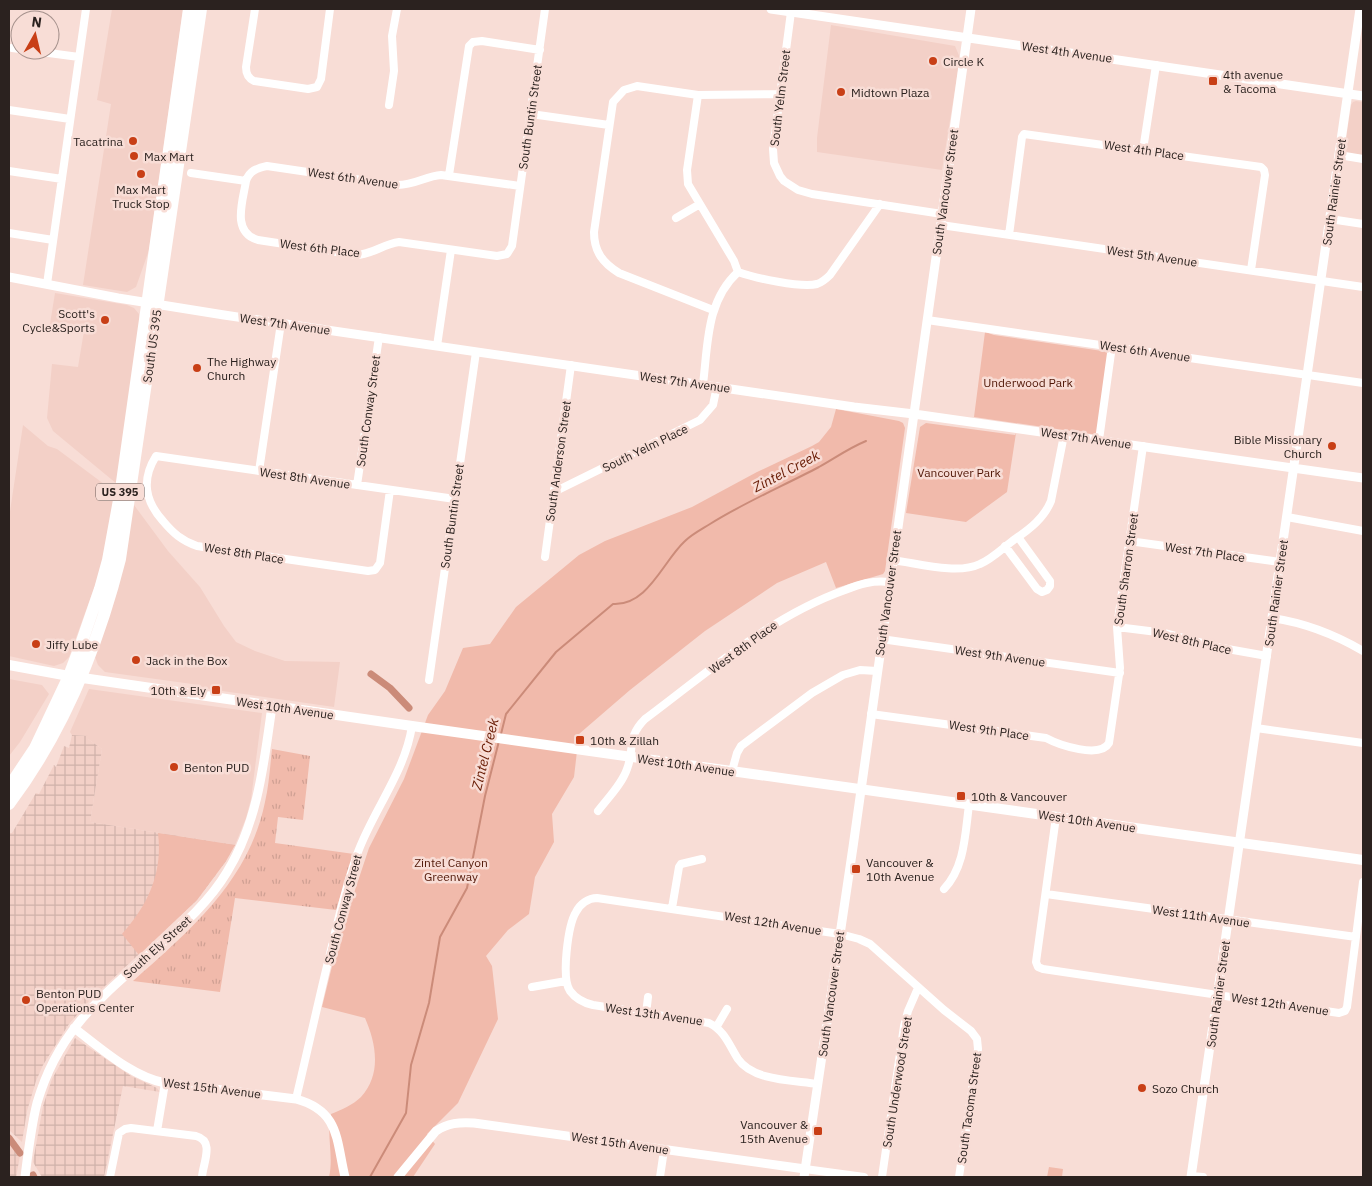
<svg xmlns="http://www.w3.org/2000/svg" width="1372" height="1186" font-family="'IBM Plex Sans',sans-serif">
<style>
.built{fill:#f3d0c7}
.industrial{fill:url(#industrial-grid)}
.grass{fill:url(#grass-tufts)}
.park{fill:#f1baab}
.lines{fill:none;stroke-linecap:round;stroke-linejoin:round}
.stream{stroke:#cb8b79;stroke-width:2}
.canal{stroke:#cb8b79;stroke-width:7}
.minor{stroke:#fff;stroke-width:8}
.tertiary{stroke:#fff;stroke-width:9}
.secondary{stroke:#fff;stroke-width:10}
.trunk{stroke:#fff;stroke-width:12}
.poi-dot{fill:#c83f16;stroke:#f8ddd6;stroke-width:2}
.labels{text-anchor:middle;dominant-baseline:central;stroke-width:5;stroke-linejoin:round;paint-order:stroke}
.shield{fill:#f8ddd6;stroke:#685a56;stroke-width:1}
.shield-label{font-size:11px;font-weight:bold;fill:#2b221f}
.street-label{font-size:12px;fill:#2b221f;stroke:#f8ddd6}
.poi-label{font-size:12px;fill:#2b221f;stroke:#f8ddd6;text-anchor:start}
.park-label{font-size:12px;fill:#501606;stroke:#f8ddd6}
.water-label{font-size:14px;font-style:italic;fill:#681b04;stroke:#f8ddd6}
</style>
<defs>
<pattern id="industrial-grid" width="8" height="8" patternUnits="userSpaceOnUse" patternTransform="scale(1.25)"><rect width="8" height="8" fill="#f3d0c7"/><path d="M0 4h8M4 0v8" fill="none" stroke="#d0b2aa"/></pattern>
<pattern id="grass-tufts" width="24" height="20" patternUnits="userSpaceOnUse" patternTransform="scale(1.25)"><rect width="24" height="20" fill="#f1baab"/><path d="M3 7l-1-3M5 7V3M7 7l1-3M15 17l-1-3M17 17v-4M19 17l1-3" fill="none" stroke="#cfa093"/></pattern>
</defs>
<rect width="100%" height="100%" fill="#f8ddd6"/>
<path class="built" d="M112,9H183L149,250L136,287L127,292L83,285L111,104L97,100Z
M831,25L955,46L960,58L942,170L817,152V138Z
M1356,101L1363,102V155L1344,153L1351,105L1353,102Z
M55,293L127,305L134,308L139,314L140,323L117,484L53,431L47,418L52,364L78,367L84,331L50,324Z
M23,425L48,446L57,449L116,493L101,569L69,657L63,663L54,666L9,656V518Z
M134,505L168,551L200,587L224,626L236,642L255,651L285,661L340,662L334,707L208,689L192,684L105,672L98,665L95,657Z
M9,679L42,685L49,694L20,742L9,756Z
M89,689L262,713L251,799L246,818L235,845L90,822L102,749L88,739L87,736L72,735L70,732Z"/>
<path class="industrial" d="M72,735L88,736V739L102,749L90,822L235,845L226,861L197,900L90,1000L69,1024L43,1065L36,1081L27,1111L22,1142L9,1130V833H12L36,793L39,794L54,765L56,767L64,746L69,748Z
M75,1038L131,1076L157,1088L160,1092L123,1086L104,1177H42L33,1162L43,1106L52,1079Z
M9,1144L20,1156L16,1177H9Z"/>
<path class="grass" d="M272,749L310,756L303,820L278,817L275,843L354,854L336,910L235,898L220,992L133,981C190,930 249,881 265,802C269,785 270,767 272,749Z"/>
<path class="park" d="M985,332L994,335L1109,352L1098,435L974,417Z
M836,409L899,421L903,423L905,428L885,571L883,574L836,588L826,562L777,583L705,631L630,690L579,734L574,777L552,814L554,842L535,877L529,914L508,930L486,956L492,966L498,1019L458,1103L427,1134L435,1144L413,1177H329C334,1156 326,1135 331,1114C341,1110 353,1105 361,1097C382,1074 376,1043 365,1018L322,1007L339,938L369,848L404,779L428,715L445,691L463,648L490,644L516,607L579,555L605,541L692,507L757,472L812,446L819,442L831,427Z
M926,423L1015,435L1016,433L1007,492L966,522L906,513L920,427Z
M158,833L235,845L226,861L197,900L139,955L122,934C148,905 163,873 158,833Z
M1049,1167L1063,1169L1062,1177H1047Z"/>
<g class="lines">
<path class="stream" d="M501,734L506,714L556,652L613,604C648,606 663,561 685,541C692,534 702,529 710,524C745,502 783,486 819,467C835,458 849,448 866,441
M370,1177L406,1113L411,1065L429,1003L440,937L467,888L485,796L499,741"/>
<path class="canal" d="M371,674L390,688L409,708
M9,1138L20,1153
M33,1175L34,1177"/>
<path class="minor" d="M255,9L246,67C246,74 248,78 254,81L308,89L317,87L321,79L330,9
M791,12L773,149L774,163L780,176L784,181L798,190L812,194L942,214
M12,48L20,49
M26,50L79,57
M698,95L687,170L688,184L734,261L738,272C706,301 708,345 703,384
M389,105L394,71L392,36L397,9
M9,110L70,119
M531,114L609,125
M1143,150L1156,65
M1339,155L1363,159
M9,171L62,179
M191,173L246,181C249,171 257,168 267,166L396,185C413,186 426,176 441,175L520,186
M449,175L469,46L473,42L482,41L540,50
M246,181C243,201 231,232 258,240L356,255C372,255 383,244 399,242L497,256L507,254L512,246L545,9
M676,218L700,204
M1330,219L1363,224
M941,225L1363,287
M9,233L53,240
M1009,235L1022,137L1024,134L1261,167L1264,170L1265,175L1251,270
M738,272C755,278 801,288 817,284C823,282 826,279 830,275L880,204
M47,284L86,9
M713,310L619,273C603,263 594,252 594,232L613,102L624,90L637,86L698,95L780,94
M927,320L1363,383
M437,346L451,250
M1099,440L1112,346
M259,471L281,323
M357,485L379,337
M390,490L380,563L375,570L368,571L197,546C182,541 173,533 163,521C145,501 141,480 156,456L455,499
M554,492L700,420L713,405L717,386
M1287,517L1363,531
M1129,541L1280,562
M1005,546L1037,589L1042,592L1047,590L1050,586V581L1018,537
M545,557L571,365
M892,560C917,563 957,575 980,564C992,559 1004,547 1015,539C1030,529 1044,518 1051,501L1064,435
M1272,618C1306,623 1334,634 1363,651
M1117,627L1165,633L1222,648L1267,656
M881,639L1120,673
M429,680L476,352
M871,714L1046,738C1059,745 1100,759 1109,743L1120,668L1117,627L1143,446
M1256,728L1363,743
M732,771L737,753L741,746L812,693L843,675L860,670L877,671
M598,811C608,798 622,784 627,769C635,749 626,738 645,719C708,672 771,616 845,590C860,584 873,580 889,582
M1056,817L1036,962L1038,967L1043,969L1339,1013L1345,1011L1347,1007L1363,882
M944,889C965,867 965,834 969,805
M1046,894L1356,937
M672,908L679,867L681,864L702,859
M532,987L566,981
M646,1014L648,997
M717,1026L727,1009
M818,1084C793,1080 753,1081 738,1059C729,1045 725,1031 709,1023L593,1005C584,1003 576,999 570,991C561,978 568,925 576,912C580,904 588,898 597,898L840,934L859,939L870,944L944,1010L971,1031L977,1039L978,1049L959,1177
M296,1099C307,1053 317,1007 328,962C337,925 345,887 358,852C374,809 405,772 412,726
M157,1131L165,1083
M805,1169L864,1177
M1191,1176L1203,1177
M110,1177L119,1133L125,1129L131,1128L196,1136C215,1141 203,1163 202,1177
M660,1177L664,1150
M882,1177L904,1026L908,1011L918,988"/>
<path class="tertiary" d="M771,9L1363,96
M9,277L118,298L224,315L854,407L914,414L1363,478
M74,1028C102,1049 131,1076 165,1083L296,1099C340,1111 336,1140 345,1177
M25,1177C28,1153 31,1127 37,1103C58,1031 99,999 152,952C179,928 208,904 227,872C258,822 264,763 272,706
M398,1177L436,1131C448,1123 459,1122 474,1123L805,1169
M804,1177L853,847L971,9
M1191,1177L1360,9"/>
<path class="secondary" d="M9,665L69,676L412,726L1363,860"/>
<path class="trunk" d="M9,787L35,748L69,676L80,647L100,589L108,560L121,489L189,9
M9,804C63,732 98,646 120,559L201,9"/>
</g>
<g class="poi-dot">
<circle cx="933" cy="61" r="5"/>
<rect x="1208" y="76" width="10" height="10" rx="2.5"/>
<circle cx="841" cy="92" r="5"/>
<circle cx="133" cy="141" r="5"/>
<circle cx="134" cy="156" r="5"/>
<circle cx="141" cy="174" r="5"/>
<circle cx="105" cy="320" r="5"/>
<circle cx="197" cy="368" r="5"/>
<circle cx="1332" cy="446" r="5"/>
<circle cx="36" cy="644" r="5"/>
<circle cx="136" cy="660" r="5"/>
<rect x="211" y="685" width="10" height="10" rx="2.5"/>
<rect x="575" y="735" width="10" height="10" rx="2.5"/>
<circle cx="174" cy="767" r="5"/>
<rect x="956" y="791" width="10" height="10" rx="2.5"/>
<rect x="851" y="864" width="10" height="10" rx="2.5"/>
<circle cx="26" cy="1000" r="5"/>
<circle cx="1142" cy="1088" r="5"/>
<rect x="813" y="1126" width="10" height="10" rx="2.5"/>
</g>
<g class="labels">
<rect class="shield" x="96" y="483.5" width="48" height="17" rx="4"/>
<g class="shield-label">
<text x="120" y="492">US 395</text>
</g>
<g class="street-label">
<text transform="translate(1067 52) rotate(8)">West 4th Avenue</text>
<text transform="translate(780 98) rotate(-83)">South Yelm Street</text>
<text transform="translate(530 117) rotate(-82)">South Buntin Street</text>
<text transform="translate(1144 150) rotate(8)">West 4th Place</text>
<text transform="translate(353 178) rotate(8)">West 6th Avenue</text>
<text transform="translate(945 192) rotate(-82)">South Vancouver Street</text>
<text transform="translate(1334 192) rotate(-82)">South Rainier Street</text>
<text transform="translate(320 248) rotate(7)">West 6th Place</text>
<text transform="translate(1152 256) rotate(8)">West 5th Avenue</text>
<text transform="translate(285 324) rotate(8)">West 7th Avenue</text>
<text transform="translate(152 346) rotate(-82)">South US 395</text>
<text transform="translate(1145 351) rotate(8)">West 6th Avenue</text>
<text transform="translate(685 382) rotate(8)">West 7th Avenue</text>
<text transform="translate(368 411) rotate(-82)">South Conway Street</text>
<text transform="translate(1086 438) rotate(8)">West 7th Avenue</text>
<text transform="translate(645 448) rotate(-26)">South Yelm Place</text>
<text transform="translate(558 461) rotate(-82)">South Anderson Street</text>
<text transform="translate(305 478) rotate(8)">West 8th Avenue</text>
<text transform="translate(452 516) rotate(-82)">South Buntin Street</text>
<text transform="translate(1205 552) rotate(8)">West 7th Place</text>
<text transform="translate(244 553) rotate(9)">West 8th Place</text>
<text transform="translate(1126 569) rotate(-82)">South Sharron Street</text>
<text transform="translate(888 593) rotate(-82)">South Vancouver Street</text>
<text transform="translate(1276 593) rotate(-82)">South Rainier Street</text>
<text transform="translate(1192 641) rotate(13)">West 8th Place</text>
<text transform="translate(743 647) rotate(-36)">West 8th Place</text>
<text transform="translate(1000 656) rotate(8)">West 9th Avenue</text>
<text transform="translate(285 708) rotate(8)">West 10th Avenue</text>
<text transform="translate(989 730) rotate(8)">West 9th Place</text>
<text transform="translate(686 765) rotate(8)">West 10th Avenue</text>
<text transform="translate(1087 821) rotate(8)">West 10th Avenue</text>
<text transform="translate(343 909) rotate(-75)">South Conway Street</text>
<text transform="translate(1201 916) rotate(8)">West 11th Avenue</text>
<text transform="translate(773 923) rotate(9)">West 12th Avenue</text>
<text transform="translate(157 947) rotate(-42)">South Ely Street</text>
<text transform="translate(831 994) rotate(-82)">South Vancouver Street</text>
<text transform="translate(1218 994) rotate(-82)">South Rainier Street</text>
<text transform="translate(1280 1004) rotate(8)">West 12th Avenue</text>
<text transform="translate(654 1014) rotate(8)">West 13th Avenue</text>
<text transform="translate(897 1082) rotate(-81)">South Underwood Street</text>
<text transform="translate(212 1088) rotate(7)">West 15th Avenue</text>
<text transform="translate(969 1108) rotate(-82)">South Tacoma Street</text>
<text transform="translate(620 1143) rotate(8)">West 15th Avenue</text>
</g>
<g class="poi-label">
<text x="943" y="61">Circle K</text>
<text x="1223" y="74">4th avenue<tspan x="1223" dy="14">&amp; Tacoma</tspan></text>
<text x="851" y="92">Midtown Plaza</text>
<text x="123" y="141" text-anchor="end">Tacatrina</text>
<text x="144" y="156">Max Mart</text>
<text x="141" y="189" text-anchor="middle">Max Mart<tspan x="141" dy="14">Truck Stop</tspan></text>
<text x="95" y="313" text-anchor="end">Scott's<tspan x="95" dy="14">Cycle&amp;Sports</tspan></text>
<text x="207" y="361">The Highway<tspan x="207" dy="14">Church</tspan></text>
<text x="1322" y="439" text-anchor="end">Bible Missionary<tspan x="1322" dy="14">Church</tspan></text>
<text x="46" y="644">Jiffy Lube</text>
<text x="146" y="660">Jack in the Box</text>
<text x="206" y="690" text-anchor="end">10th &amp; Ely</text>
<text x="590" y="740">10th &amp; Zillah</text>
<text x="184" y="767">Benton PUD</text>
<text x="971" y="796">10th &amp; Vancouver</text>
<text x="866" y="862">Vancouver &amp;<tspan x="866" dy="14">10th Avenue</tspan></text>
<text x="36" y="993">Benton PUD<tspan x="36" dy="14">Operations Center</tspan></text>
<text x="1152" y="1088">Sozo Church</text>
<text x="808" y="1124" text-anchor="end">Vancouver &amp;<tspan x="808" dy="14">15th Avenue</tspan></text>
</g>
<g class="park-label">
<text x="1028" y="382">Underwood Park</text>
<text x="959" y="472">Vancouver Park</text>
<text x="451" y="862">Zintel Canyon<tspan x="451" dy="14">Greenway</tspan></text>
</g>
<g class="water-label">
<text transform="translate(786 471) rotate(-28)">Zintel Creek</text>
<text transform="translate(485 754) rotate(-76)">Zintel Creek</text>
</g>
</g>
<rect width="1372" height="1186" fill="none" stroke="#2b221f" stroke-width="20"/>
<g transform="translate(35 35) rotate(8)"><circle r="24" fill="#f8ddd6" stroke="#a6928d"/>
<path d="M0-4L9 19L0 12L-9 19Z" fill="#c83f16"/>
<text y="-8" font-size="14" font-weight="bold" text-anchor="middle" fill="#2b221f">N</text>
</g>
</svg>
